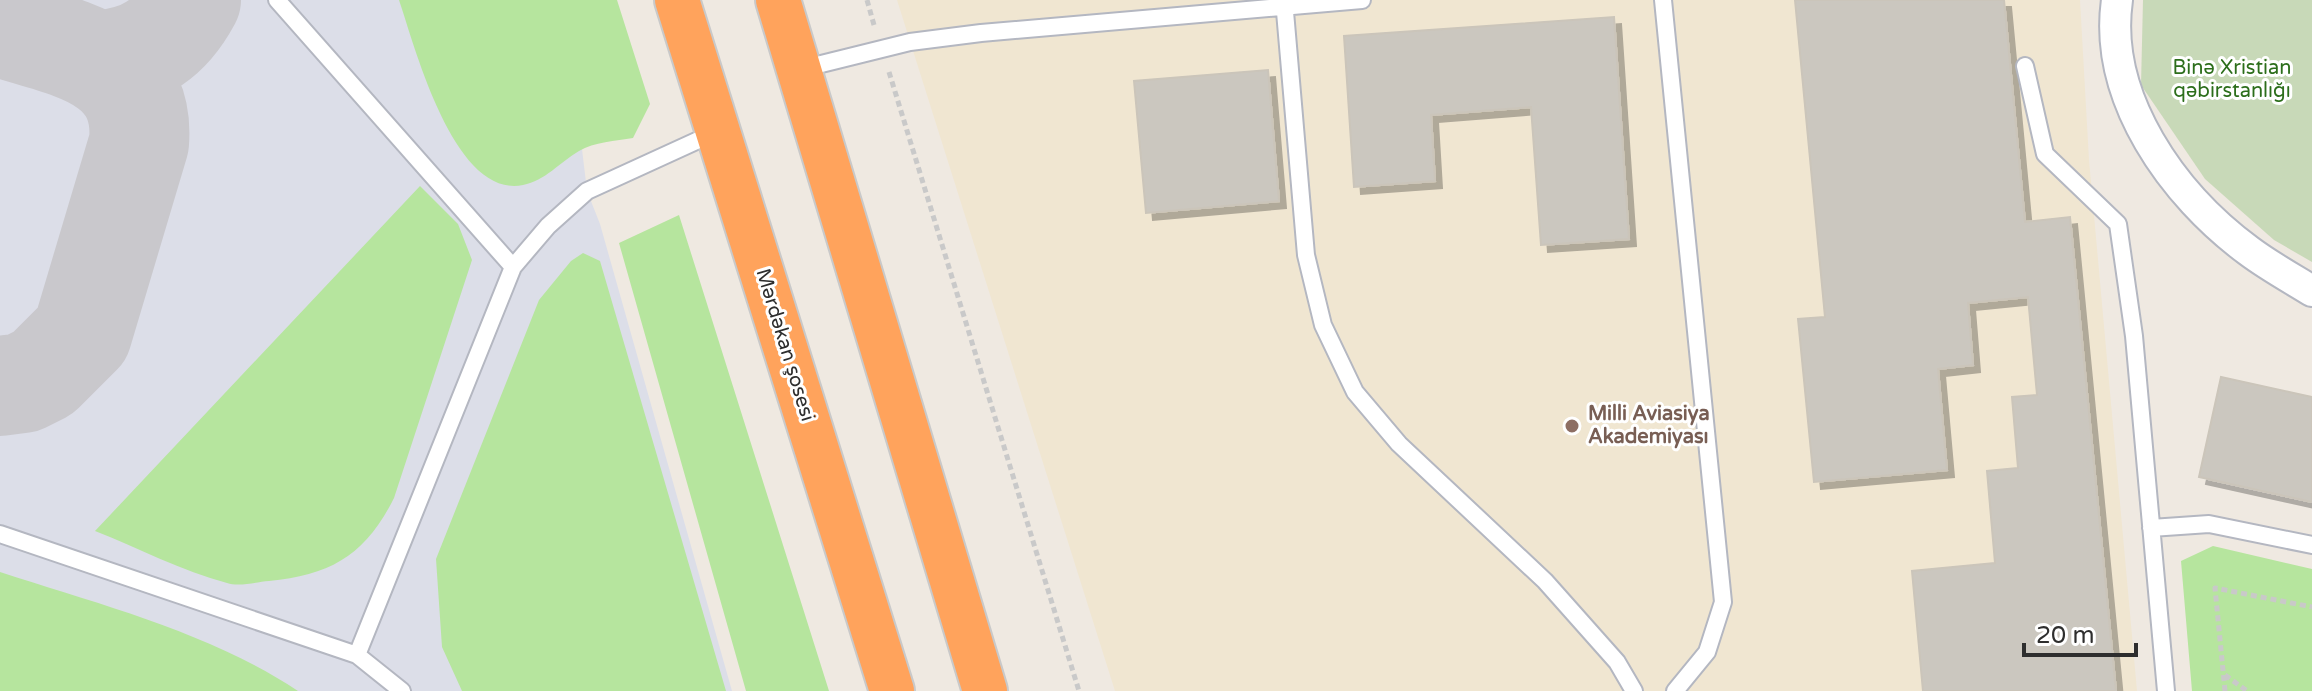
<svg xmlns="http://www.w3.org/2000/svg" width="2312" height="691" font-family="'Varela Round',sans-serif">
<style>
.education{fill:#f0e6d1}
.airport{fill:#dcdee8}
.green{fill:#b6e59e}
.cemetery{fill:#c8d9b8}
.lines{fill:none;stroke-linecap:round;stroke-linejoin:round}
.taxiway{stroke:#c9c8cc;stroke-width:100}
.building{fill:#cbc7bf;stroke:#cbc5ba;stroke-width:2;filter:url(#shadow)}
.lane-casing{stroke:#b4b7c1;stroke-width:20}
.street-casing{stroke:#b4b7c1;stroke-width:34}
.highway-casing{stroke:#c9c9c9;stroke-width:48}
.path{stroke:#c9c9c9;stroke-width:5;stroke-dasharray:6 4;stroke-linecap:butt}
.lane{stroke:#fff;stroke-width:16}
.street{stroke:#fff;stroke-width:30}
.highway{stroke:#ffa35c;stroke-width:44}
.education-dot{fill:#8d6e63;stroke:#fff;stroke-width:3}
.labels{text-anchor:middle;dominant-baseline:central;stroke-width:6;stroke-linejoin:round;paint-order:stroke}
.park-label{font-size:20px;fill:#2c6e1b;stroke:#fff}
.street-label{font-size:20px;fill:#2e2e2e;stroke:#fff}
.education-label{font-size:20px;font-weight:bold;fill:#785e54;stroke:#fff;text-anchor:start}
</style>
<defs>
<filter id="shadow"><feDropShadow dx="7" dy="7" stdDeviation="0" flood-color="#0004"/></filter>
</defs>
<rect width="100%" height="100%" fill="#efe9e1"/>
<path class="education" d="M897,0H2080L2089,160L2137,691H1115Z"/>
<path class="airport" d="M0,0H529L582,149L587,191L600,224L732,691H0Z"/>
<path class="green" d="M399,0H617L650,104L633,138C616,141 594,142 579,151C560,162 545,181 523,185C454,199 415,47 399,0Z
M420,186L458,224L472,260L394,498C366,554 332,575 269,581C256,582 239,587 227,583C182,571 138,548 95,531Z
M679,215L829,691H746L619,243Z
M583,253L600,261L726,691H462L442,647L436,559L539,300L571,261Z
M2213,546L2312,569V691H2192L2181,561Z
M0,572C101,605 209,632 298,691H0Z"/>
<path class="cemetery" d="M2143,0H2312V262L2274,240L2205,179L2141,85Z"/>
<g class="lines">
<path class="taxiway" d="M0,27C64,48 146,57 139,143L82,334L43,373L23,383L0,386
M101,60C145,56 170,39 191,0"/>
</g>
<path class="building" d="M1795,0H2004L2025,222L2070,217L2116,691H1923L1912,571L1995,563L1987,471L2018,468L2012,397L2037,395L2028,297L1968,303L1973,365L1938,369L1947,470L1814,482L1798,319L1825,317Z
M1614,17L1629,239L1541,245L1531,107L1431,115L1435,181L1354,187L1344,36Z
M1268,70L1279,201L1146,213L1134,81Z
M2221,377L2312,397V502L2199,477Z"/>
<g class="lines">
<g class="lane-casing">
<path id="lane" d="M277,0L513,267
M1284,0L1306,255L1323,325L1355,392L1399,444L1545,581L1617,662L1634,691
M1663,0L1723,602L1707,652L1675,691
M2025,66L2045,154L2118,224L2134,336L2166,691
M801,69L910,42L981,33L1362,0
M2151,528L2209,524L2312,545
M0,534L357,655L402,691
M357,655L513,267L548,226L587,191L716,132"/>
</g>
<g class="street-casing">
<path id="street" d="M2117,0C2103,98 2173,195 2249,251C2269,266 2291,278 2312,291"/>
</g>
<g class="highway-casing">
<path id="highway" d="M677,0L892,691
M778,0L985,691"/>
</g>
<path class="path" d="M867,0L874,25
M889,72L1079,691
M2225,675L2247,691
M2225,691L2215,588L2312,607"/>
<use href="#lane" class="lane"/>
<use href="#street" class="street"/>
<use href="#highway" class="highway"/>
</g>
<circle class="education-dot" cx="1572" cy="426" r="8"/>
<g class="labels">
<g class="park-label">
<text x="2232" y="68">Binə Xristian<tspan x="2232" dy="23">qəbirstanlığı</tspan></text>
</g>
<g class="street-label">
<text transform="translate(785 345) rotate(73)">Mərdəkan şosesi</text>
</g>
<g class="education-label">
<text x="1588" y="414">Milli Aviasiya<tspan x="1588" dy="23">Akademiyası</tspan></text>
</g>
</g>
<path d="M2024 643v12h112v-12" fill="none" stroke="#2e2e2e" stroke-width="4"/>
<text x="2036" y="643" font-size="24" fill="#2e2e2e" stroke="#ffffff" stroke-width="6" paint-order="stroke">20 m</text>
</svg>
